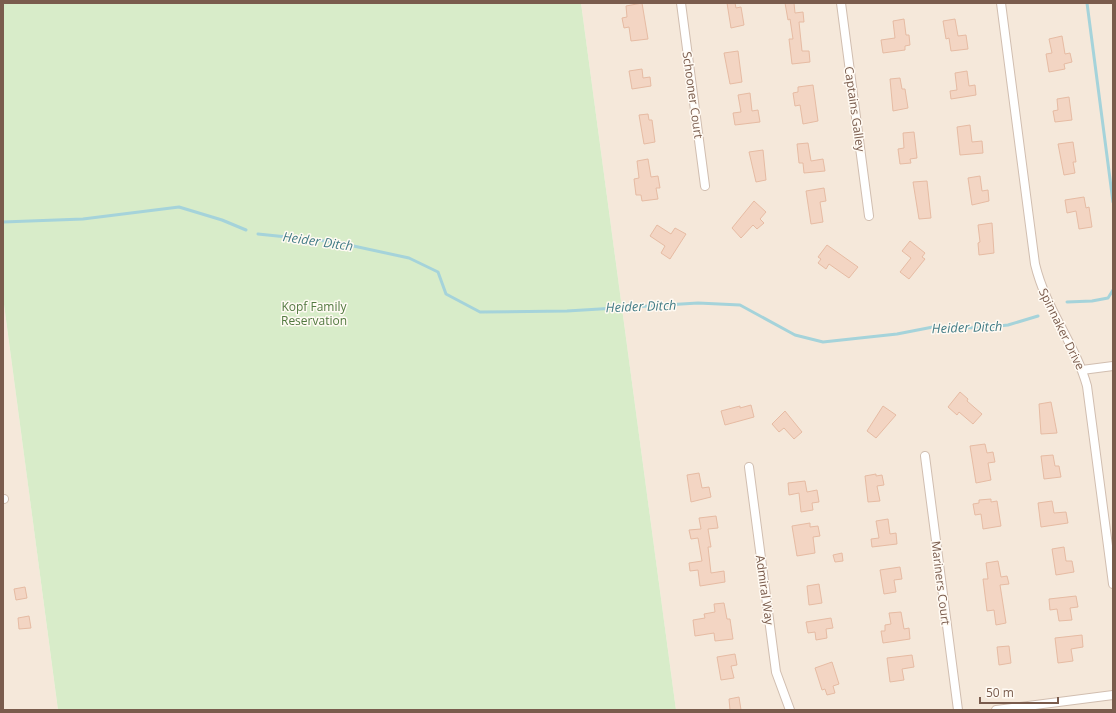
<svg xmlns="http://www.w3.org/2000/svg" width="1116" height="713" font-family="'Open Sans',sans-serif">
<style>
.residential{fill:#f5e8da}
.green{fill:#d8ecc9}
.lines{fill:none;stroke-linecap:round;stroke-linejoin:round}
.stream{stroke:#a5d3da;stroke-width:3}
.building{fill:#f3d5c3;stroke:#e6bba3}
.minor-casing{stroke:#d1beb0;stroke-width:10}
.minor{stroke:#fff;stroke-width:8}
.labels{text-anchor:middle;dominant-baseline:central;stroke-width:3;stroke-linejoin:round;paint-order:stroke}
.street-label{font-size:12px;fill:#7a5c4d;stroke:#fffaf3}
.park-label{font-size:12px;fill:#537a41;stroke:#fffaf3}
.water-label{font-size:13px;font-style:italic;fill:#437c86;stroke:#fffaf3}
</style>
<rect width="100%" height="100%" fill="#fdf6ec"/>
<path class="residential" d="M581,3H1113V710H676Z
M3,297L58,710H3Z"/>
<path class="green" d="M3,3H581L676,710H58L3,297Z"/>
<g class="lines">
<path class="stream" d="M1087,3L1113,202
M3,222L83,219L179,207L222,220L246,230
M258,234L335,242L409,258L438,272L446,294L480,312L567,311L698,303L740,305L795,335L823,342L897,334L933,327L980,328L1008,325L1038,316
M1067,302L1092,301L1108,298L1113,290"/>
</g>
<path class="building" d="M642,3L648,39L631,41L629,27L624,28L622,18L627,17L626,6Z
M727,3H735L736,8L741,7L744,25L731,28Z
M785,3H794L795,13L803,12L804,22H799L802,51H809L810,62L792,64L789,39H793L790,19L788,20Z
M904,19L906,35H909L910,45L905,46V50L883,53L881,40L895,38L893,21Z
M955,19L958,36L966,35L968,49L951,51L949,38L946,39L943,21Z
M1062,36L1065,54L1070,53L1072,62L1064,64L1065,69L1049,72L1046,54L1052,53L1049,39Z
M738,51L742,82L730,84L724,53Z
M642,69L643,78L650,77L651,86L632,89L629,71Z
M967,71L969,86L975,85L976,95L951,99L950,91L957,90L955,73Z
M900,78L902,89H905L908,108L893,111L890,79Z
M813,85L818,121L803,124L800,105L795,106L793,93L798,92V87Z
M750,93L752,111L758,110L760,122L735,125L733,113L741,112L738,95Z
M1069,97L1072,120L1055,122L1053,111L1058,110L1057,99Z
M648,114L649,120H652L655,142L644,144L639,115Z
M970,125L972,142L982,141L983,153L960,155L957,127Z
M914,132L917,158L910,159L911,163L900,164L898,149L904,148L903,133Z
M1073,142L1076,162H1073L1075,173L1064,175L1058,144Z
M808,143L811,161L823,159L825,171L804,173L803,163H799L797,144Z
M763,150L766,180L756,182L749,152Z
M648,159L651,177L658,176L660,188H656L658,199L642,201L641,195H636L634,179L639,178L637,161Z
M980,176L982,191L988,190L989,201L972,205L968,178Z
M927,181L931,218L919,219L913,182Z
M824,188L826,201L820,202L823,222L811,224L806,191Z
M1084,197L1086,208L1089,207L1092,227L1079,229L1076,211L1067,213L1065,200Z
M754,201L766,212L760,219L764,223L757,229L753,225L741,238L732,228Z
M992,223L994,253L979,255L978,243L980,242L978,225Z
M657,225L671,234L675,228L686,234L670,259L661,253L665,246L650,236Z
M910,241L925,253L922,257L925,259L909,279L900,272L911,258L902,251Z
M827,245L858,267L849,278L829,264L826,269L818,263L821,259L818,257Z
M960,392L968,399L967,401L982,414L973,424L959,412L957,415L948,407Z
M1051,402L1057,433L1041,434L1039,404Z
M751,405L754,417L725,425L721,411L740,406V408Z
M883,406L896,415L876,438L867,431Z
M785,411L802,432L794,439L784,428L779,432L772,424Z
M985,444L987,453L993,452L995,462L988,463L991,480L976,483L970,446Z
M1053,455L1055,466H1059L1061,477L1044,479L1041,456Z
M699,473L702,488L709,487L711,497L691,502L687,475Z
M876,474V476L882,475L884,485L877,486L880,501L868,502L865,476Z
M805,481L807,492L817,490L819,502L812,503L813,510L801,512L799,493L789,495L788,483Z
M991,499V502L997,501L1001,526L983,529L981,514L975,515L973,504L979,503V500Z
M1052,501L1054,513L1066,512L1068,523L1041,527L1038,503Z
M716,516L718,528L708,529L711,547H708L711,573L724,571L725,582L700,586L698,570L690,571L689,563L702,561L698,538L691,539L689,530L701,529L699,518Z
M888,519L890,534L896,533L897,544L872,547L871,539L879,538L876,521Z
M810,523V527L818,526L820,536L813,537L815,553L797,556L792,526Z
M1064,547L1066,561H1072L1074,572L1056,575L1052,549Z
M842,553L843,561L835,562L833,555Z
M998,561L1001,577L1007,576L1009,584L1000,585L1006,623L996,625L994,610L987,611L983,579H988L986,563Z
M900,567L902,579L894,580L896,592L884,594L880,570Z
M819,584L822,603L809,605L807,586Z
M25,587L27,598L16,600L14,589Z
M1076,596L1078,607L1070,608L1072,620L1059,621L1057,609L1050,610L1049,599Z
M724,603L727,619H730L733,639L715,641L714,633L695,636L693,620L705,618L704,614L715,612L714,604Z
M901,612L904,629L909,628L910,639L883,643L881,631H885V625L891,624L889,613Z
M29,616L31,628L19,629L18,618Z
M831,618L833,628L826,629L827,638L816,640L815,632L808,633L806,622Z
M1082,635L1083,647L1071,649L1073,661L1058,663L1055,638Z
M1009,646L1011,663L999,665L997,647Z
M735,654L737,665L731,666L734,678L721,680L717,657Z
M912,655L914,667L902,669L904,680L890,682L887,658Z
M832,662L839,684L833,686L835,693L827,695L825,689L822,690L815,668Z
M739,697L741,710H730L729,699Z"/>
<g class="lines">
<g class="minor-casing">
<path id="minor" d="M681,3L705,186
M841,3L869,216
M1001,3L1035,264C1046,310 1075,343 1087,386L1113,584
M1082,370L1113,366
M925,456L958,710
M749,467L776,672L790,710
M3,499H4
M996,710L1113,695"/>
</g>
<use href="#minor" class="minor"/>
</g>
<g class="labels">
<g class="street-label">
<text transform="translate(693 95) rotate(82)">Schooner Court</text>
<text transform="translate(855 109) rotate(82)">Captains Galley</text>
<text transform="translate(1062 329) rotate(64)">Spinnaker Drive</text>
<text transform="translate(941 583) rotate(83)">Mariners Court</text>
<text transform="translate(765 590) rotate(82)">Admiral Way</text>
</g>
<g class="park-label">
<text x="314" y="306">Kopf Family<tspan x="314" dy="14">Reservation</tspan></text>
</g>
<g class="water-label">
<text transform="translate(318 241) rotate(8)">Heider Ditch</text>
<text transform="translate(641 306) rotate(-2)">Heider Ditch</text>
<text transform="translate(967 327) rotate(-2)">Heider Ditch</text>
</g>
</g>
<rect width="1116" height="713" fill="none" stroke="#7a5c4d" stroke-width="8"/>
<path d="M980 697v6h78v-6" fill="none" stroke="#7a5c4d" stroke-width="2"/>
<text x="986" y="697" font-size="12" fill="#7a5c4d" stroke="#fffaf3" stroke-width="3" paint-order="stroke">50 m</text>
</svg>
